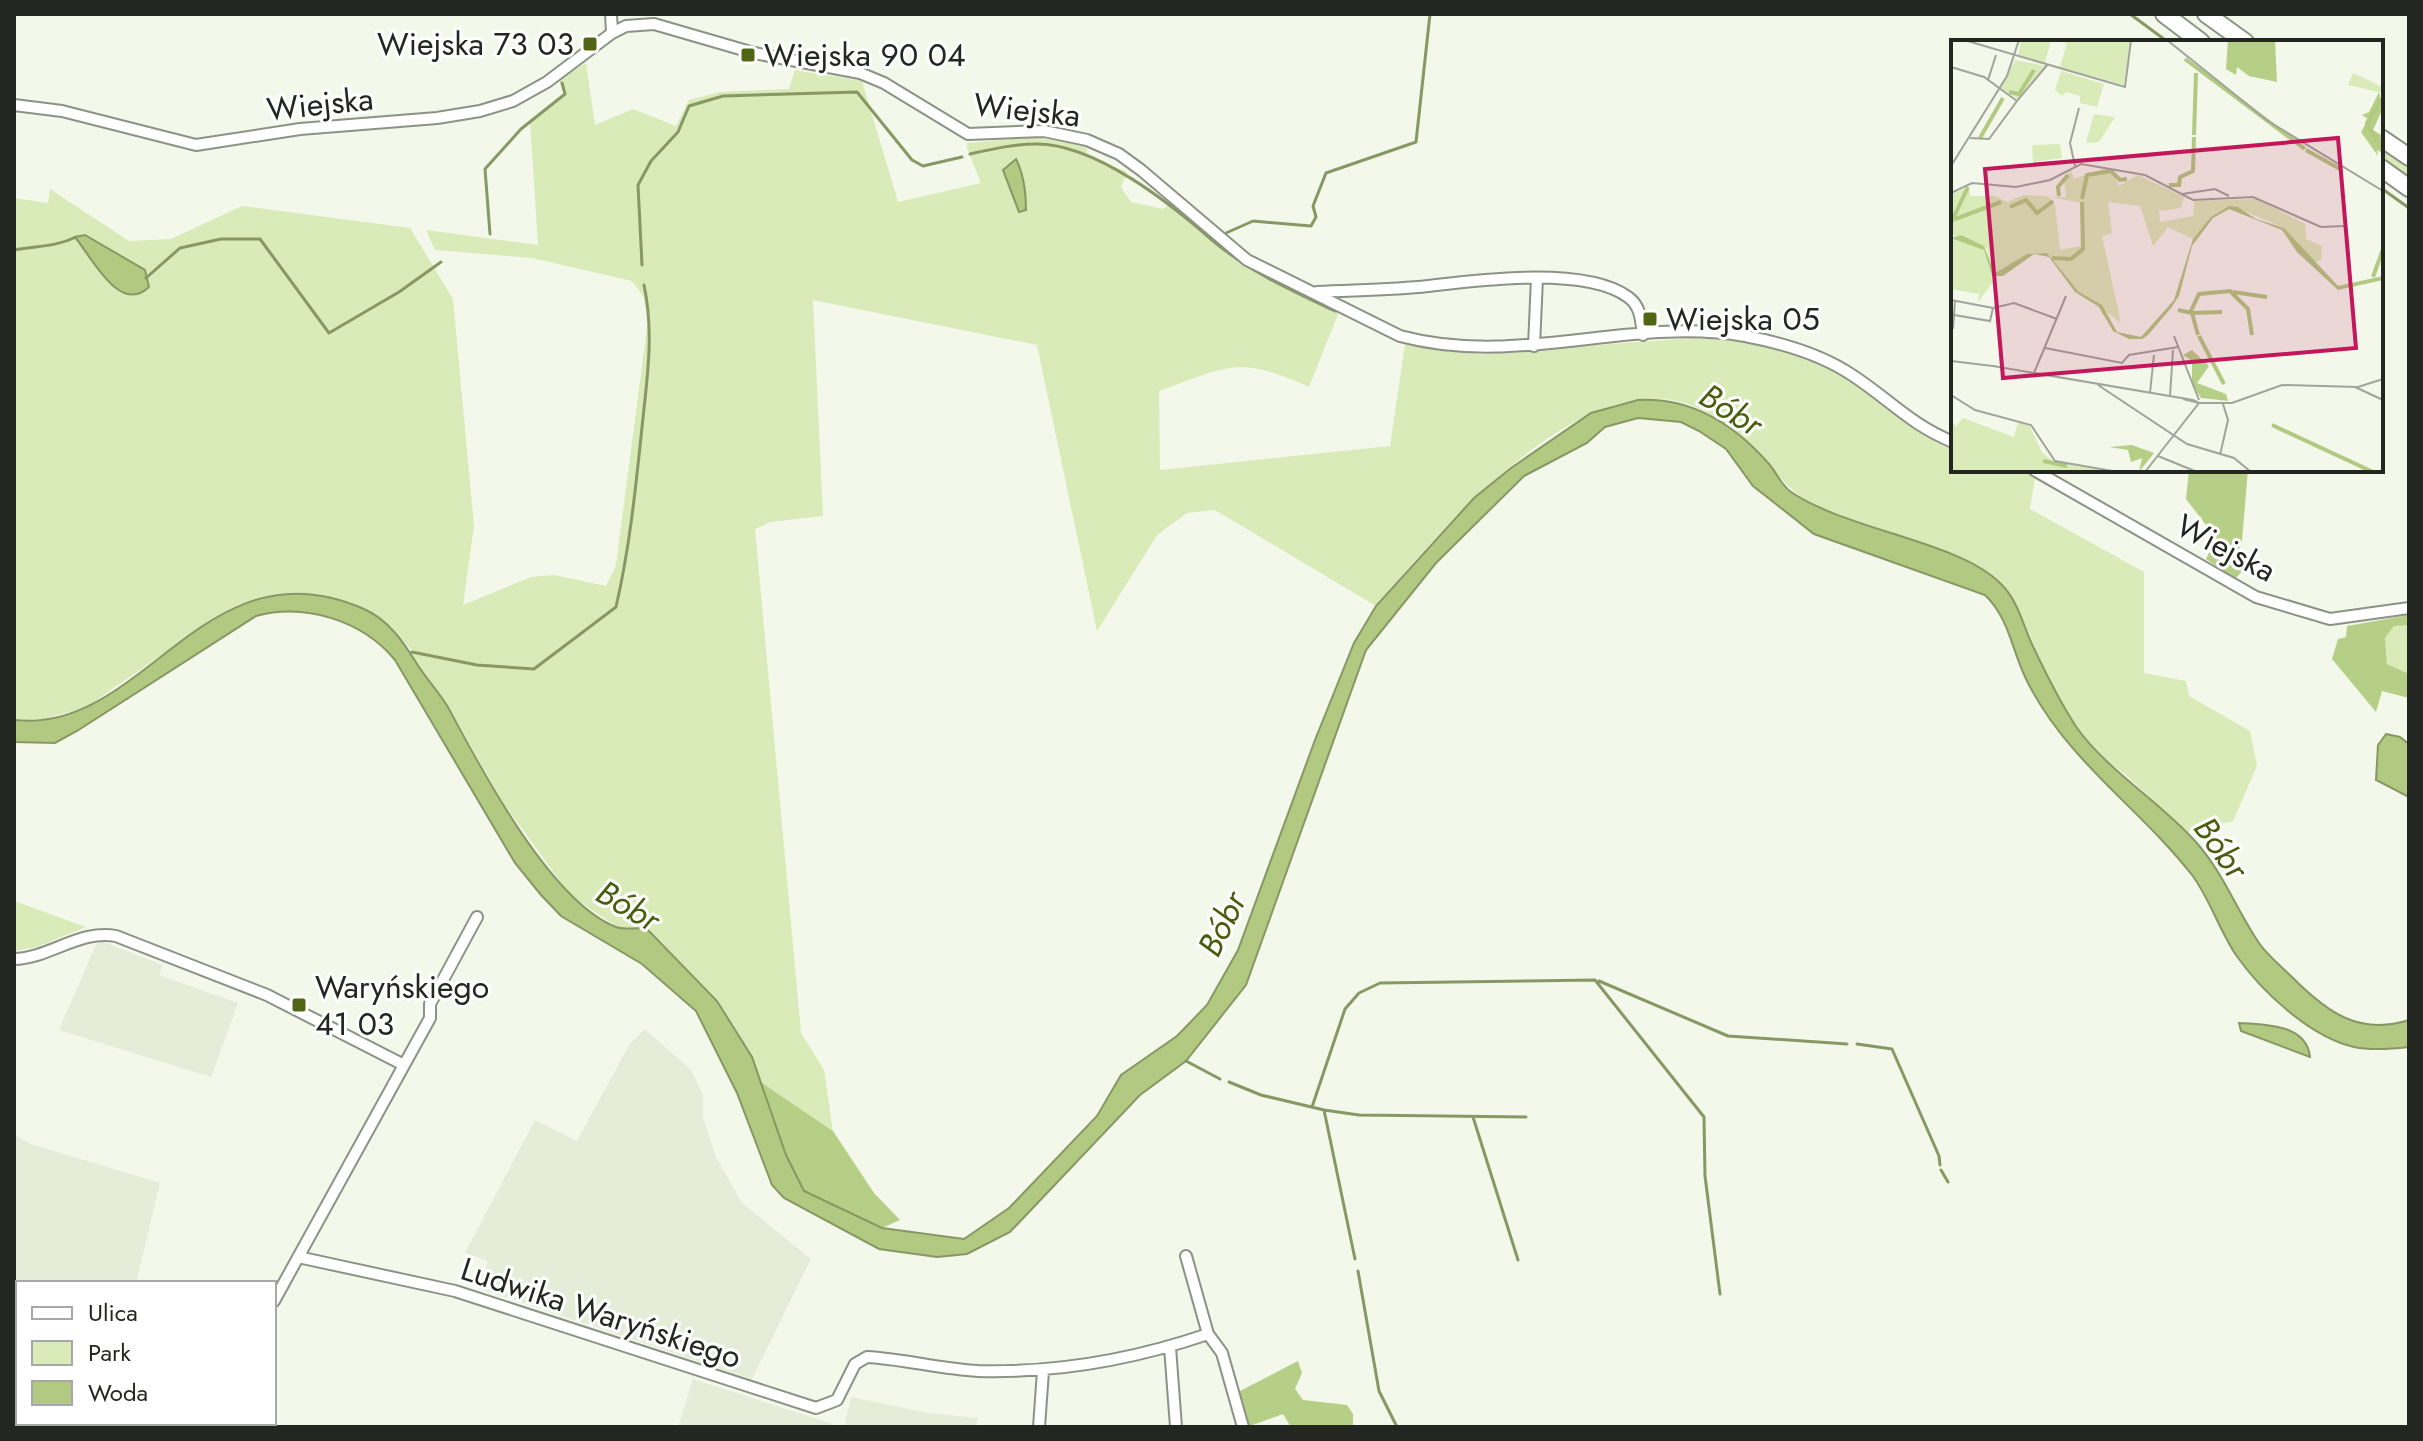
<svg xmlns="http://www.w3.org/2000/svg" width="2423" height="1441" font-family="Jost,sans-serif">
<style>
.built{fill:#e5edd9}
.green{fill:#d9ebb8}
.forest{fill:#b6cf86}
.water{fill:#b1c980;stroke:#879864;stroke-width:2}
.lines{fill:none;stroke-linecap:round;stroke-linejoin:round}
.stream{stroke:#879864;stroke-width:3}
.minor-casing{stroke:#8d9286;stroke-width:14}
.tertiary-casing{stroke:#8d9286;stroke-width:16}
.primary-casing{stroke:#8d9286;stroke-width:20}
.minor{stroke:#fff;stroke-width:10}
.tertiary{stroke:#fff;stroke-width:12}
.primary{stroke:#fff;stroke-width:16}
.poi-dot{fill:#516614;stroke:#fff;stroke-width:3}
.labels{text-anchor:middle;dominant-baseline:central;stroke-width:6;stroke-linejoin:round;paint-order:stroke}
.poi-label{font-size:32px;fill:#242621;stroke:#fff;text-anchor:start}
.street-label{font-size:32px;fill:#242621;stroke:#fff}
.water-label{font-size:34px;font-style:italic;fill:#495d0c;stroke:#fff}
.inset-river{fill:none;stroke:#b1c980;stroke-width:4}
.inset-road{fill:none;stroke:#a0a49a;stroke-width:2}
.view{fill:#c2185b;fill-opacity:0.15;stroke:#c2185b;stroke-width:4}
.inset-edge{fill:none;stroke:#242621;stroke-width:4}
</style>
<rect width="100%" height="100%" fill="#f3f8eb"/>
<path class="built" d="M98,940L163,965L159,975L238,1003L211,1077L59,1030Z
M645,1029L691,1070L703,1095V1117L716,1157L742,1203L811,1259L752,1379L478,1288L488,1261L465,1253L535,1120L577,1141L629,1045Z
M14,1135L31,1144L160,1183L136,1283H18V1347H14Z
M693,1379L839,1426L845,1424L851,1397L928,1413L978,1418L976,1427H678Z
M14,1382L18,1383V1423H169L184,1427H14Z"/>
<path class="green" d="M586,63L595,125L633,109L676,126L689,100L720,92L789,89L795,70L862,81L898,202L981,183L967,148V143L1035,137L1086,146L1088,156L1127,172L1121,187L1131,202L1163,209L1173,203L1243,262L1339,312L1309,387C1238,355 1229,366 1159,391L1160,470L1390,446L1405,344L1481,354L1690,338C1738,340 1794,345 1835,370C1877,395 1907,431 1953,450V470H2017L2035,477L2030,509L2144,572V673L2186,681L2189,696L2250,731L2257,766L2233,821L2187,832L2126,775L2101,757L2077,727L2052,686L2016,604L1814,507C1772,479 1747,431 1700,409C1587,355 1440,531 1376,606L1215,510L1187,513L1157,535L1097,631L1037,345L813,300L823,516L770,522L755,529L801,1033L824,1070L833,1131L759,1081L752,1057L617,927L570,895L504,804L448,707L415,662L411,649L395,633L274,596L237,605L213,619L85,708L31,722L14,720V198L48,203L50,189L129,241L171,239L242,206L410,228L453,299L474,526L463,605L531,577L554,575L606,586L616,565L648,320L643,296L632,281L532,258L435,250L426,230L538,245L530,121L565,94L559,80Z
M2381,144L2409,164V181L2381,161Z
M2409,625V674L2387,664L2385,638L2394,626Z
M14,901L86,927L37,947L14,951Z"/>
<path class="forest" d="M2189,470H2248L2242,540L2236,558L2245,568L2235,579L2206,559L2216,538L2186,499Z
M2409,615V625L2394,626L2385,638L2387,664L2409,674V698L2382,691L2376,712L2332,659L2338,639L2346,637L2347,626Z
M759,1081L833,1131L874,1193L900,1220L882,1228L804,1191L786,1155Z
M1298,1361L1302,1373L1295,1389L1303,1400L1347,1405L1353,1414V1427H1291L1283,1414L1247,1427L1238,1392Z"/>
<path class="water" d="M1016,159C1024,175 1026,192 1026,210L1019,212L1003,170Z
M85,235L145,270L149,287C120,315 92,258 75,237Z
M1638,400C1691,397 1735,425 1769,464C1777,473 1781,485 1791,492C1849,531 1959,541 2001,584C2018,601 2022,622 2031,642C2045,672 2059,701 2077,728C2108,771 2159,801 2195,841C2223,872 2236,909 2259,943C2268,956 2282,967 2293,978C2327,1012 2359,1036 2409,1020V1047C2392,1049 2372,1051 2354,1047C2310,1037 2261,991 2236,955C2219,930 2210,899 2192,875C2139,807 2067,761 2027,681C2012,652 2010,619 1985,595L1814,534L1753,486L1726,449L1699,431L1681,422L1638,418L1605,427L1587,443L1524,476L1436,563L1366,650L1246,985L1186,1061L1140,1095L1010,1232L967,1254L937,1257L879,1249L784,1198L772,1185L737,1093L696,1011L642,964L561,916L541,895L515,863L395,660C362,620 305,603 256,616L77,731L55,743L14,742V720C145,735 204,538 364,609C389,620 404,643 417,664C427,680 440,693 449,709C481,769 551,902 616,927C624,930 637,928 646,928L717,1001L752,1057L786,1155L804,1191L882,1228L964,1239L1009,1208L1097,1116L1121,1075L1177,1036L1207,1005L1238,950L1315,740L1354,643L1376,606L1474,498L1511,468L1591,413Z
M2386,734L2400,737L2409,744V797L2376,780L2378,745Z
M2239,1023C2263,1024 2307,1024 2310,1057L2241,1031Z"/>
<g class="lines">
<path class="stream" d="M2130,14L2168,42
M970,154C992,149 1014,144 1037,144C1095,144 1170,203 1212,240L1215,238
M2381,188L2409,208
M1226,233L1253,221L1311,226L1316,217L1313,206L1326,173L1416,142L1430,14
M490,234L485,169L521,129L565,94L562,83
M1212,240C1250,272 1290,290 1335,311
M14,250C36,246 56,247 76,237
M642,265L638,185L651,161L678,132L689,106L723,96L857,92L912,160L923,166L962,157
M146,278L180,248L221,239H260L329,333L399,292L441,262
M412,652L477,665L534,669L616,607C629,551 635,494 641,437C646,385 655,336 644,285
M1599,981L1728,1036L1847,1044
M1857,1044L1892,1049L1939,1156L1940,1165
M1186,1061L1220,1079
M1229,1082L1261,1095L1324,1110L1355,1259
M1312,1107L1345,1009L1359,993L1380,983L1595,980L1704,1117L1705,1176L1720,1294
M1324,1110L1359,1115L1526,1117
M1473,1117L1518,1260
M1941,1170L1948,1182
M1358,1271L1379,1391L1397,1427"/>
<g class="minor-casing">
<path id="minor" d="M611,14L612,33
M14,105L62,111L196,145L300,129L437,118L480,111L513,101L547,82L612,33L626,26L654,24L754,53L860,73L884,83L968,134L1044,131L1087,140L1119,154L1141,170L1247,260L1400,336C1519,368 1630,316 1745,336C1782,343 1821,354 1852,375C1889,399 1911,425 1953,442
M1317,292C1354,290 1392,290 1428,286C1479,280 1585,266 1628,297C1641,306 1641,321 1643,335
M1534,346L1537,278
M2034,470L2256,597L2330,619L2409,608
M14,959C50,958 80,929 116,936L267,995L404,1065
M1186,1256L1208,1334L1222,1353L1243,1427
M298,1257L455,1291L816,1408L837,1400L855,1364L867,1357C904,1359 940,1369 978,1371C1055,1373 1135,1359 1208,1334
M274,1301L430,1018V1004L477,917
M1170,1347L1176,1427
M1039,1427L1043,1371"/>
</g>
<g class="tertiary-casing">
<path id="tertiary" d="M14,1370L18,1371
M194,1423L210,1427
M235,1423L247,1427"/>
</g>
<g class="primary-casing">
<path id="primary" d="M2164,14L2201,42
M2206,14L2245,42
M2381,138L2409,157
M2381,168L2409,188"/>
</g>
<use href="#minor" class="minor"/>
<use href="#tertiary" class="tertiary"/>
<use href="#primary" class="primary"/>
</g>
<g class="poi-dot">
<rect x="582" y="36" width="16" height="16" rx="4"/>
<rect x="740" y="47" width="16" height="16" rx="4"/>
<rect x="1642" y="311" width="16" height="16" rx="4"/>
<rect x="291" y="997" width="16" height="16" rx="4"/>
</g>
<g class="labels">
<g class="poi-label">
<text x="574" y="44" text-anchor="end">Wiejska 73 03</text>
<text x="764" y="55">Wiejska 90 04</text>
<text x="1666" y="319">Wiejska 05</text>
<text x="315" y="987">Waryńskiego<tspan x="315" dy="37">41 03</tspan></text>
</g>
<g class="street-label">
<text transform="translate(320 104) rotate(-6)">Wiejska</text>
<text transform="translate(1027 110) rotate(6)">Wiejska</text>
<text transform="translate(2226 548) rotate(28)">Wiejska</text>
<text transform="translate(601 1313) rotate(18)">Ludwika Waryńskiego</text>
</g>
<g class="water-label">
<text transform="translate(1731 410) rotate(32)">Bóbr</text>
<text transform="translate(2221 848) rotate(54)">Bóbr</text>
<text transform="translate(628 906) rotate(30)">Bóbr</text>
<text transform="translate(1222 924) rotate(-64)">Bóbr</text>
</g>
</g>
<g transform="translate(1951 40)">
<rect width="432" height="432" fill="#f3f8eb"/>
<path d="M70,0H100L94,23L67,16ZM107,0H179L173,45L109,27L116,3ZM64,20L94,26L67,59L50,48ZM110,31L153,44L146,67L129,63V56L115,52L111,56L104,50ZM402,33L432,47V53L397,45ZM143,74L164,77L148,102L135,103ZM109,104L111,118L82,122L81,105ZM151,129H161L168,146L187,135L233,157L230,168L208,171L209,182L242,176L243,161L306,159L354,184L355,199L371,206L370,220L363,222L350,212L333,188L282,166L262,176L242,199L217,187L202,206L189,166L157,162L161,193L151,196L170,283L128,252L96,213L76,214L44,233L36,209L0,194V155L17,147L20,156H44L56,162L72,155L97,156L104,166L109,210L130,206L131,163L99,157H115L113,139L120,130L123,139ZM0,198L15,199L34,211L42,242L27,262L28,254L0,249ZM12,378L63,397L67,382L78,385L91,412L103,422L161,432H0V381L5,386Z" fill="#d9ebb8"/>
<path d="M277,0H324L326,42L298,36L286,27L285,35L275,29ZM428,52L432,68L422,90L432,96V113L426,110L427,116L410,92L417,79L411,75L418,72ZM241,310L258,326L246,343L275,354L277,361L250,358L241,345V321L232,315ZM181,405L203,413L188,432L191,418L180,422L177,410L158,407Z" fill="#b6cf86"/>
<path d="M278,166L287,167L305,179L333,188L387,246L432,236V240L387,250L346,212L331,190L278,169L262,178L241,206L228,256L220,268L197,295L191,299H178L162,291L148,267L124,252L98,217L83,214L52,236H41L33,210L0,198L10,195L33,206L44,233L76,214L96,213L128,252L151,265L166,292L190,297L223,260L242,199L260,177Z" fill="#b1c980"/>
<path class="inset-river" d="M234,19L354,109M58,52L68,54L83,30M432,58L416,83L432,112M243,95L245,33M29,98L52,58M355,110L389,129M218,145H228L229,137L242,131L243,97M108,156L107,147L117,135M131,159L136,135L160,131L169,140L176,139M59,167L75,160L86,173L102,161M4,179L50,162M0,183L17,147M101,218L120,219L132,209L131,162M422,237L432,209M282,252L316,257M227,270L241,273L247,295M239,273L248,254L279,251L297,269L301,295M241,273L271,272M248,296L273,344M321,385L422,432M92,421L116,426"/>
<path class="inset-road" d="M13,0L174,47L180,0M216,0L317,81L432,151M0,27L33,37L66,61L97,24M37,40L45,15M19,98L38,99L66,61M0,126L56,36L68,0M124,126L119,103L128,68M0,153L21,143L65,147L99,140L130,124L194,135L242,160L302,157L370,187L394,186M231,154L264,149L278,156M0,260L42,268L63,263L106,279M3,275L39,281L42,268M2,289L4,261M223,296L248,360M94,308L171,323L178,315L227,307M0,321L42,326L242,360L248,363L232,359M83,333L115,256M147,345L236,404L283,418L300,432M404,347L432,360M199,353L203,315M0,355L24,370L80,385L104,421L167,432M219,356L222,310M269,415L277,380L272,364M207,416L246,432M194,432L248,363H281L331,345L407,347L432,339"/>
<path class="view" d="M387,98L405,308L52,338L34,129Z"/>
<rect width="432" height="432" class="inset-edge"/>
</g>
<rect width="2423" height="1441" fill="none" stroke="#242621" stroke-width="32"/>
<rect x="16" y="1281" width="260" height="144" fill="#ffffff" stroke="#a7a8a6" stroke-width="2"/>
<rect x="32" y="1307" width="40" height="12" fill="#ffffff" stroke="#a7a8a6" stroke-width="2"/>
<text x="88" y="1321" font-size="24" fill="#242621">Ulica</text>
<rect x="32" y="1341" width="40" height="24" fill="#d9ebb8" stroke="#a7a8a6" stroke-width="2"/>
<text x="88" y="1361" font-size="24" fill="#242621">Park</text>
<rect x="32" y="1381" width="40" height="24" fill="#b1c980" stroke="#a7a8a6" stroke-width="2"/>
<text x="88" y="1401" font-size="24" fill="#242621">Woda</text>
</svg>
